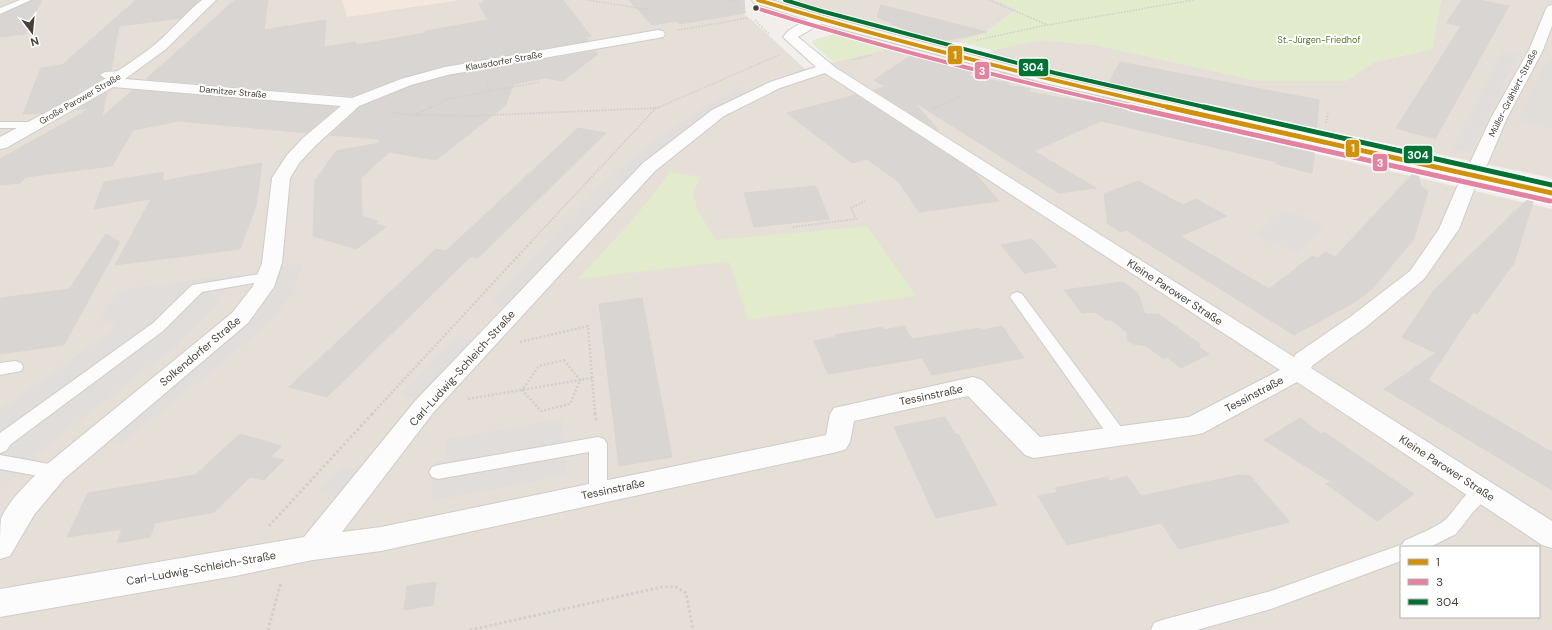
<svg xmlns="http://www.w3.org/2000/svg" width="1552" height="630" font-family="'DM Sans',sans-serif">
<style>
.residential{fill:#e5dfd8;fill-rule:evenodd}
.commercial{fill:#f4e8de}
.industrial{fill:#e1ddd9}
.green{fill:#e2ebcb}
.parking{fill:#e0dddb}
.building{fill:#d9d5d2;stroke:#dad5d1}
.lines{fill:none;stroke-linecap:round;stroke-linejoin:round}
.lane-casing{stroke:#cfccc9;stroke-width:2}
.street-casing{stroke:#cfccc9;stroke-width:2}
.secondary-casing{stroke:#d0cac2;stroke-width:2}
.path-far3{stroke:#d1cecb;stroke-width:1.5;stroke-dasharray:1.5 1.5;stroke-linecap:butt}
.path-far2{stroke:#d1cecb;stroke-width:2;stroke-dasharray:1.5 1.5;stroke-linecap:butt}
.path-far1{stroke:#d1cecb;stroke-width:2.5;stroke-dasharray:2 2;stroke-linecap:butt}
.path{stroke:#d1cecb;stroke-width:3;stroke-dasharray:2.5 2.5;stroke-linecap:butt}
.lane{fill:#fdfcfc;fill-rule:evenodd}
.street{fill:#fdfcfc;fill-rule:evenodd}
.secondary{fill:#f7f4ef;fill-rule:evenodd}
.bus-1-far1-casing{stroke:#fff;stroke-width:6}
.bus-1-casing{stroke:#fff;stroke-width:8}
.bus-2-far1-casing{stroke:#fff;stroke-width:6}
.bus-2-casing{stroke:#fff;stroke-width:8}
.bus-3-far1-casing{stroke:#fff;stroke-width:6}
.bus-3-casing{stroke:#fff;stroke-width:8}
.bus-1-far1{stroke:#d1910b;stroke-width:4}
.bus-1{stroke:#d1910b;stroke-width:5}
.bus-2-far1{stroke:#e482a2;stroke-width:4}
.bus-2{stroke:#e482a2;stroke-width:5}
.bus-3-far1{stroke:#007334;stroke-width:4}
.bus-3{stroke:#007334;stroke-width:5}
.bus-dot{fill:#483f37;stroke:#fff;stroke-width:1.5}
.labels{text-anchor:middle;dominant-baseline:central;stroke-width:4;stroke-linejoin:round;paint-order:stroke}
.far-park-label{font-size:9px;fill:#517a29;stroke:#fff}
.far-street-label{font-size:9px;fill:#483f37;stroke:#fff}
.street-label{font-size:11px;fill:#483f37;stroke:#fff}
.line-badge{stroke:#fff;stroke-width:1.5}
.badge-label{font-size:11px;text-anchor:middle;font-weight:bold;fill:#fff}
</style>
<rect width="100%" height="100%" fill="#f1eeeb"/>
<path class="residential" d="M0,0H342L347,16L459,0H724L753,21L805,69L888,49L1029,87L1552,209V630H0ZM1401,547H1539V617H1401Z
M791,0H996L1017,9L983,34L959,42L947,43L840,15Z
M1441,0H1552V178L1167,97L987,53L993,50L1041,40L1096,45L1259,81H1346L1374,62L1432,49Z"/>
<path class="commercial" d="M342,0H459L347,17Z"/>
<path class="industrial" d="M1548,58H1552V129L1517,122Z"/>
<path class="green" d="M996,0H1441L1432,49L1374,62L1346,81H1259L1096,45L1041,40L993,50L959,42L983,34L1016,10Z
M834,34L888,49L833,62L812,43L814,40Z
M670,172L701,177L693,194L698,211L716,240L867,226L916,296L748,320L729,262L578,279L635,217Z"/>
<path class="parking" d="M1503,52L1518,55L1470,153L1452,148Z
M1036,69L1104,86L1102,88L1034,71Z
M998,71L1070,90L1062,91L1002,75Z
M742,86L752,90L712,113L661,149L623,181L506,306L489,302L609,178L648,145L701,109Z
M1285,209L1326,226L1297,253L1255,235Z
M303,263L294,290L273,319L224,361L119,445L101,438L257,316L274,290L283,266Z
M232,275L217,306L175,347L0,483V410L111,331L118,320L99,322L118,290Z
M457,336L476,341L422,399L402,394Z
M562,419L567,475L431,501L434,462L445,460L446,439Z
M342,466L363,472L338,498L318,491Z"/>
<path class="building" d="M32,0H42L25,34L0,37V15Z
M136,0H200L181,18L119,26L111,70H105L99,74V76L103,78L42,113L23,114L41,68L62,65Z
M235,0H268L264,30L326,20L324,47L356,42V45L426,33L425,31L488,20L479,4L484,3L483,0H563L591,36L586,37L588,41L445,66L401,78L352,96L146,79Z
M629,0H744L745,13L679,24L677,21L652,25Z
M1462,0H1478L1509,6L1435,139L1396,128L1461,26L1446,23Z
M881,5L987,32L935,43L877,17Z
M595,51L598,54L563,81L545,78L514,84L505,106L436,160L389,152L361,178L362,216L378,221L374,223L386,227L356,249L313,236L315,181L336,151L379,143V139L330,135L360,107L411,86L447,76Z
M912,55L973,71L968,76L1009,83L1007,85L1031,89L1028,92L1098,104L1101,97L1315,146L1312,173L1276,164L1277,162L1101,121L1034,151L1096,188L1059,193L914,102L939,131L874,90L886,87L874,80Z
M1120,62L1319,100L1316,134L1107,87Z
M133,90L337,107L307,133L179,121L133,130L112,166L26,177L20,183L0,185V159L91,108L76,110L107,92L102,117Z
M856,95L974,172L999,201L919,212L899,182L867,159L852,163L787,113Z
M578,128L606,133L478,258L470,257L327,397L289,387L436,249L446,251Z
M262,163L256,206L240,249L115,265L151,199L94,209L104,182L164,172L162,181Z
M1417,169L1421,187L1428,191L1414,239L1372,289L1353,303L1294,335L1126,230L1121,232L1108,224L1104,194L1138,181L1183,205L1196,199L1227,216L1180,236L1269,289L1312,256L1318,258L1325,252L1335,257Z
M816,186L829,219L754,227L744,193Z
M1532,195L1535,196L1514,263L1477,314L1473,312L1428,380L1552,452V490L1384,389L1436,353L1402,337L1435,289Z
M106,234L120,242L64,345L0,354V298L69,289Z
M1032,239L1039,246L1057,267L1024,273L1001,245Z
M1123,282L1138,293L1145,314H1158L1200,344L1199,347L1209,354L1181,368L1167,357L1164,359L1146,346L1134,344L1127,340V332L1111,320H1106L1095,312L1082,313L1064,290Z
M642,298L672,457L619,466L599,304Z
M904,326L912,339L980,328L982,330L1002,326L1024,358L932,375L922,358L828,374L814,341L835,337V335L883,327L884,330Z
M945,417L955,434H958L997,505L936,518L894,427Z
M1300,418L1321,434L1324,432L1414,494L1377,521L1325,483L1334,484L1264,440Z
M240,434L282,446L270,457L284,460L264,480L250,477L214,512L155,523L150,537L117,543L122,529L67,537L88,493L195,475Z
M1239,475L1250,476L1290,522L1179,549L1161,523L1067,545L1038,496L1058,492L1055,488L1107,477L1110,481L1127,476L1141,496Z
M436,582L433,605L404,610L407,586Z"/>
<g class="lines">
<g class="lane-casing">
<path id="lane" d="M20,0H31L0,14V8Z
M122,71L127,74L126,76L105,78L100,75L105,72Z
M0,122H35L41,125L35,128H0Z
M266,273L271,274L273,277L271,280L202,292L163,331L11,444L6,451L0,453V433L153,323L192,285Z
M1017,292L1022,294L1124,431L1127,436L1124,441L1118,443L1112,441L1010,297L1012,294Z
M15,361L21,363L23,367L21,371L0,375V363Z
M598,437L604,439L607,444V493L605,498L598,500L591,498L589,493V452L438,479L432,477L429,472L432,467L438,465Z
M0,455L55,465L61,467L64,472L61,477L55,479L0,469Z
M1482,484L1489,486L1491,491L1489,496L1473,512L1456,534L1430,547H1401V561L1271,609L1197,630H1151L1154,623L1162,620L1271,591L1403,544L1404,541C1416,535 1430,530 1441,523C1456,513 1463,490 1482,484Z"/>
</g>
<g class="street-casing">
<path id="street" d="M202,0H216L166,49L125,79L352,98L401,79L445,67L658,30L663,31L665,34L663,37L658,38L447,75L411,85L359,106L315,146L300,162L290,178L282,263L274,287L248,323L64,479L34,515L10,556L0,559C0,551 0,526 1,519C7,502 32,478 46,465L232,313L253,286L262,263L272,178L287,155L303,138L341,106L113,87L6,148L0,149V137C50,110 102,84 148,50C168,35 183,15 202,0Z
M1552,5V26L1543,50L1507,118L1487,165L1475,187L1459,229L1424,279L1366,327L1313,365L1311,368L1552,521V548L1542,545L1297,382L1203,433L1194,435L1034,458L1025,455L968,396L854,421L850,442L846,449L837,452L381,551L313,560L235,576L0,617V589L304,537L415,401L643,163L712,110L770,82L816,67L783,37L789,30L814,16H824L825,19L824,22L798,37L836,68L1294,357L1296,354L1350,317L1410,271L1439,229L1457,187L1469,165L1491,118L1529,50L1546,9L1548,6ZM825,73L1280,370L1189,417L1040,437L982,380L973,377L834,408L830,414L826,435L381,527L342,532L433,413L655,171L724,116L780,88Z"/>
</g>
<g class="secondary-casing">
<path id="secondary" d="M752,0H771L824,16L1055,77L1552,188V198L1053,85L814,22L754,3Z"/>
</g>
<path class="path-far3" d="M587,0L651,10
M728,0L739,3
M989,0L1048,25L1193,0
M755,20L769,34
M678,30L748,18
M977,40L1047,25
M852,60L872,55
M486,83L490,91
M430,108L448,99L540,82
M657,108L779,55
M934,108L964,95"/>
<path class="path-far2" d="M931,109L937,107
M389,112L416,115L469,116L656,108
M417,114L432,107
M1326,123L1328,113
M793,227L856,219L851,208L865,201
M530,243L656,108L659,107"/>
<path class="path-far1" d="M520,342L588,326L595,414
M564,360L580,380L570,404L541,411L522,390L539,366Z
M468,399L592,378
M372,414L531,242"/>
<path class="path" d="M595,413L596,421
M269,526L373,413
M268,630L281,582
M470,630L662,587H676L686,593L693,630"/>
<use href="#lane" class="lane"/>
<use href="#street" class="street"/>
<use href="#secondary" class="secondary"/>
<g class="bus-1-far1-casing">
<path id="bus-1-far1" d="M758,0C894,42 1033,76 1172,108"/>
</g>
<g class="bus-1-casing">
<path id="bus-1" d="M1167,107L1552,193"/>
</g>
<g class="bus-2-far1-casing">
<path id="bus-2-far1" d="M756,8C880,47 1007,79 1134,108"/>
</g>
<g class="bus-2-casing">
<path id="bus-2" d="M1130,107L1550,201"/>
</g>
<g class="bus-3-far1-casing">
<path id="bus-3-far1" d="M785,0L821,11L1055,73L1209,108"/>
</g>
<g class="bus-3-casing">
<path id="bus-3" d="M1204,107L1552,185"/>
</g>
<use href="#bus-1-far1" class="bus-1-far1"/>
<use href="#bus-1" class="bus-1"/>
<use href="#bus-2-far1" class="bus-2-far1"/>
<use href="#bus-2" class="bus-2"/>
<use href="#bus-3-far1" class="bus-3-far1"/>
<use href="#bus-3" class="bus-3"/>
</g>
<circle class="bus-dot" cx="756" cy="8" r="3.5"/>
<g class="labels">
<g class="far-park-label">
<text x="1319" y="40">St.-Jürgen-Friedhof</text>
</g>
<g class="far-street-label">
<text transform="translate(504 61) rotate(-10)">Klausdorfer Straße</text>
<text transform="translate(233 92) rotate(5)">Damitzer Straße</text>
<text transform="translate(1513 93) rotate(-63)">Müller-Grählert-Straße</text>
<text transform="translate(80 99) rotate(-30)">Große Parower Straße</text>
</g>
<g class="street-label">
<text transform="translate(1175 292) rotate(33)">Kleine Parower Straße</text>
<text transform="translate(200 351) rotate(-40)">Solkendorfer Straße</text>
<text transform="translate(462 368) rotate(-48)">Carl-Ludwig-Schleich-Straße</text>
<text transform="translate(1254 394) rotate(-28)">Tessinstraße</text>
<text transform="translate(931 395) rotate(-12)">Tessinstraße</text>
<text transform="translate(1447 468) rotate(33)">Kleine Parower Straße</text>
<text transform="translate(613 489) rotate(-12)">Tessinstraße</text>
<text transform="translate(201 568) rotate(-10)">Carl-Ludwig-Schleich-Straße</text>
</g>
</g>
<g class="line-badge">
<rect x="947" y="45" width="16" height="20" rx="4" fill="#d1910b"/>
<rect x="1018" y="58" width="31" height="19" rx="4" fill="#007334"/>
<rect x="974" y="61" width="16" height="19" rx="4" fill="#e482a2"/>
<rect x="1345" y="139" width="15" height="19" rx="4" fill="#d1910b"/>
<rect x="1403" y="145" width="30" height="19" rx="4" fill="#007334"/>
<rect x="1372" y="153" width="16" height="19" rx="4" fill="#e482a2"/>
</g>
<g class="badge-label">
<text x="955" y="59">1</text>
<text x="1033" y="71">304</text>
<text x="982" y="75">3</text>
<text x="1353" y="152">1</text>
<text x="1418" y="159">304</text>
<text x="1380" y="167">3</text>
</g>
<rect x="1400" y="546" width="140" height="72" fill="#ffffff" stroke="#b6b2af"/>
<rect x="1408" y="559" width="20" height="6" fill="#d1910b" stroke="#b6b2af"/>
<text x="1436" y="566" font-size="12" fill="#483f37">1</text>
<rect x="1408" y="579" width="20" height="6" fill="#e482a2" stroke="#b6b2af"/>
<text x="1436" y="586" font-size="12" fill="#483f37">3</text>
<rect x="1408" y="599" width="20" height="6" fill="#007334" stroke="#b6b2af"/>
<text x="1436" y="606" font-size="12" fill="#483f37">304</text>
<g transform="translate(32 32) rotate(164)" stroke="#ffffff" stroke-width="3" paint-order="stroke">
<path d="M0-3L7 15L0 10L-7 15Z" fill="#483f37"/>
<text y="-6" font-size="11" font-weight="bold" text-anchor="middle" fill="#483f37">N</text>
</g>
</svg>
